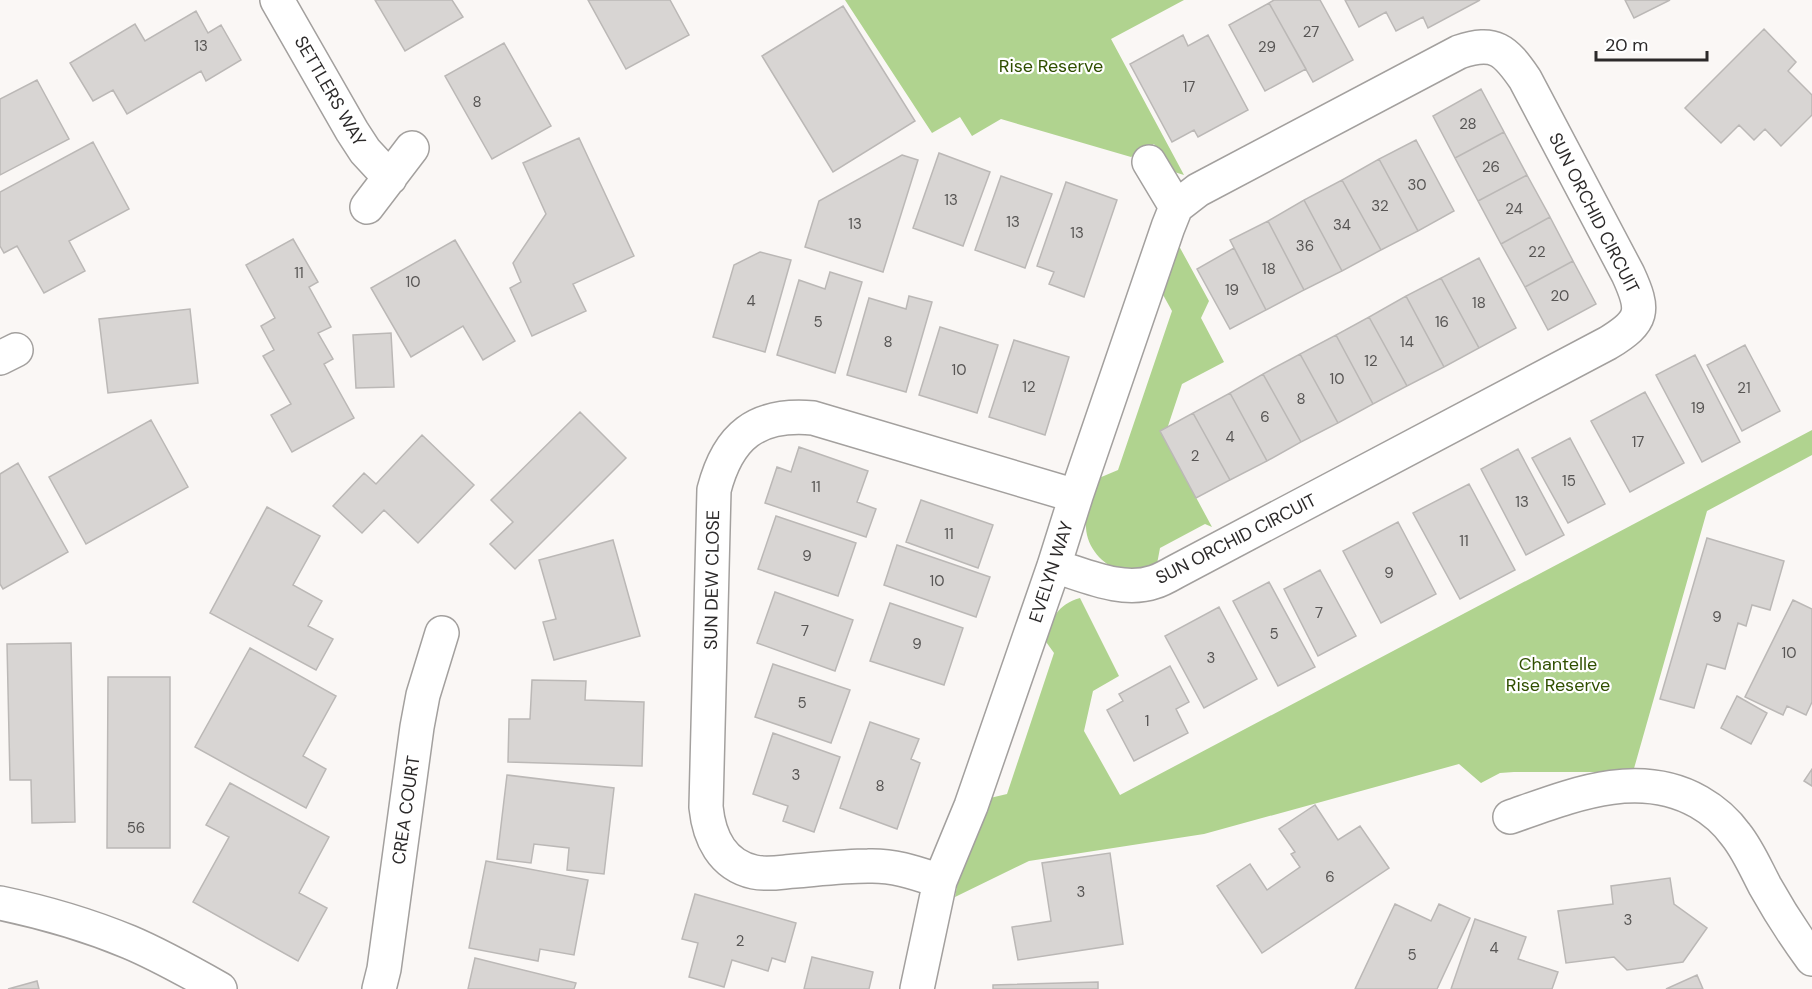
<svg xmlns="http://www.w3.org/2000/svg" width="1812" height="989" font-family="'DM Sans',sans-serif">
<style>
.green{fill:#b0d38f}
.building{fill:#d8d5d3;stroke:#bbb8b6;stroke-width:1.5}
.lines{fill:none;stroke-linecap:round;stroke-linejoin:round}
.street-casing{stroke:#a3a09e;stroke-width:36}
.street{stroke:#fff;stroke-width:33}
.labels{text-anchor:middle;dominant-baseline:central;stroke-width:4.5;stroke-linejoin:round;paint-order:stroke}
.number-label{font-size:15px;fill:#575554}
.park-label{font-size:18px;fill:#304f00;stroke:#fff}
.street-label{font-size:18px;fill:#2c2a2a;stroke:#fff}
</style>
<rect width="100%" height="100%" fill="#faf7f5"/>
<path class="green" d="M845,0H1184L1111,39L1184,175L1171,171L1154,144L1131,157L1001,119L972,136L960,117L932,133Z
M1179,246L1209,301L1201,318L1224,362L1182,384L1164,438L1212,527L1205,524L1160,548L1157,564C1147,569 1132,573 1120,570C1102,565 1087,547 1086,528C1084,512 1094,493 1099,478L1118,470L1172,311L1162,293Z
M1812,430V455L1707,511L1633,772H1514L1500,773L1481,783L1459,764L1204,834L1029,861L955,897L959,876L976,838L990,798L1007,794L1054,653L1044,639C1053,617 1057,605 1080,598L1119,676L1093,691L1084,731L1120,795Z"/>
<path class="building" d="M375,0H452L463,17L405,51Z
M588,0H670L689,35L626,69Z
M1274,0H1320L1353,60L1313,82L1269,3Z
M1345,0H1480L1428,28L1423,17L1396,31L1386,12L1359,27Z
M1625,0H1670L1634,18Z
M1269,3L1306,69L1265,91L1229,25Z
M843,6L915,121L833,172L762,56Z
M196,11L208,33L221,25L241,60L206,81L201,71L127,114L113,90L93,101L70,63L135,24L145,41Z
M1764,29L1796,62L1788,71L1812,95V115L1781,146L1765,129L1754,140L1739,125L1721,143L1685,108Z
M1183,35L1188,46L1208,35L1248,110L1198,137L1194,130L1172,142L1130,64Z
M504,43L551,126L492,159L445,76Z
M37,80L69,139L0,175V99Z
M1481,89L1504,132L1455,158L1433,116Z
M1504,132L1527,175L1478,201L1455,158Z
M579,138L634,256L573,284L586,311L532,336L510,288L521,282L513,263L546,214L523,163Z
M1416,140L1454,211L1418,231L1379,159Z
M93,142L129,209L69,241L85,271L44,293L17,246L4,253L0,246V192Z
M939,153L990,172L963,246L913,228Z
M902,155L918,160L883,272L805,247L819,201Z
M1379,159L1418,231L1381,250L1342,180Z
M1527,175L1550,217L1501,244L1478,201Z
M1001,176L1052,194L1025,268L975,250Z
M1342,180L1381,250L1342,271L1304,200Z
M1066,182L1117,200L1084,297L1049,284L1054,272L1037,266Z
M1304,200L1342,271L1304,290L1268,221Z
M1550,217L1573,261L1525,287L1501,244Z
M1268,221L1304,290L1266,310L1230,240Z
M293,239L318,282L309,287L331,327L318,333L333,359L324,364L354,418L292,452L271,415L291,404L263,356L274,350L261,326L275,318L246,265Z
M455,240L515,341L483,360L463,326L411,357L371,288Z
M1234,248L1266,310L1230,329L1197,269Z
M760,252L791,260L765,352L713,337L734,265Z
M1479,258L1516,328L1479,348L1441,278Z
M1573,261L1596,304L1548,330L1525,287Z
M830,272L862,282L835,373L777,355L799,280L825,289Z
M1441,278L1479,348L1444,367L1406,296Z
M909,296L932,302L906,392L847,375L869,298L906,309Z
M1406,296L1444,367L1407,386L1369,317Z
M190,309L198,383L108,393L99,319Z
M1369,317L1407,386L1373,404L1336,335Z
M940,327L998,345L977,413L919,395Z
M391,333L394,387L356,388L353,335Z
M1336,335L1373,404L1338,423L1300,354Z
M1014,340L1069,357L1045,435L989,417Z
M1745,345L1780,411L1742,431L1707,365Z
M1300,354L1338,423L1301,442L1263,374Z
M1695,355L1740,442L1702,462L1656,375Z
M1263,374L1301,442L1267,461L1230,393Z
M1645,392L1684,463L1630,492L1591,421Z
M1230,393L1267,461L1230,480L1193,413Z
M580,412L626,458L515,569L490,544L513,522L491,500Z
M1193,413L1230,480L1196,498L1160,431Z
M151,420L188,487L86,544L49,477Z
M422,435L474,485L418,543L384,510L362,533L333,506L364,473L376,484Z
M1570,438L1605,504L1568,523L1532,458Z
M799,447L868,471L857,502L876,509L866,537L765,503L777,467L791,472Z
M1518,449L1564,535L1526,555L1481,469Z
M18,463L68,552L3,589L0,584V474Z
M1469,484L1515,570L1460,599L1413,513Z
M921,500L993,525L978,568L906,542Z
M267,507L320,536L293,585L322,601L308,626L333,639L316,670L210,613Z
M776,516L856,543L838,596L758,569Z
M1398,522L1436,594L1381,623L1343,551Z
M1707,538L1784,561L1770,610L1752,605L1746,626L1738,623L1725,669L1707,664L1694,708L1660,699Z
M613,540L640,636L554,660L543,622L556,619L539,560Z
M897,545L990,577L976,617L884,585Z
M1320,570L1356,636L1318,656L1284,589Z
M1269,582L1315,667L1278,686L1233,601Z
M775,592L853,620L835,671L757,643Z
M1793,600L1812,609V702L1806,715L1787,706L1783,715L1745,697Z
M890,603L963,628L944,685L870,661Z
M1219,607L1257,679L1204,708L1165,636Z
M71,643L75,822L32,823L31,780H10L7,644Z
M250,648L336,696L303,756L326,769L306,808L195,747Z
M773,664L850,690L831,743L755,717Z
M1170,666L1189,702L1176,709L1188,733L1134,761L1107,710L1123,701L1119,694Z
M108,677H170V848H107Z
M532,680L586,681L585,700L644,702L642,766L508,762L509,719H530Z
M1737,696L1767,713L1751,744L1721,728Z
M870,722L919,739L911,759L920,763L897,829L840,808Z
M773,733L840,757L814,832L783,821L788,806L753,794Z
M1812,769V786L1804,781Z
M507,775L614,788L604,874L567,870L569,848L534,844L531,863L497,859Z
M230,783L329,837L299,893L327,908L298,961L193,902L229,837L206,825Z
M1315,805L1338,840L1360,826L1389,868L1262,953L1217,886L1250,864L1267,890L1300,867L1291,854L1295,852L1279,829Z
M1110,853L1123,944L1018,960L1012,927L1051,921L1042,863Z
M486,861L588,880L574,955L540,949L538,961L469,948Z
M1670,878L1674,904L1707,928L1683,962L1627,970L1614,957L1566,963L1558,911L1613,904L1611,886Z
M695,894L796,923L785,962L772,958L768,971L732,960L724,987L689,977L698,943L682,939Z
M1395,904L1431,921L1439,904L1470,918L1437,989H1355Z
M1475,919L1526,937L1518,959L1558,972L1552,989H1451Z
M812,957L873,972L869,989H804Z
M475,958L576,983L574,989H468Z
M1697,975L1703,989H1666Z
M37,981L39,989H8Z
M1098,982V989H993V985Z"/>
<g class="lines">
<g class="street-casing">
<path id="street" d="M277,0L352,131L365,151L390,178
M367,207L412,148
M0,358L16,350
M1054,566C1085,575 1122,593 1154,582C1161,580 1168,576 1175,572L1608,343C1644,321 1645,311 1628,274L1525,79C1505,50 1495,40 1459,52L1198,190L1176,207
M1510,817C1570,796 1638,767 1699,802C1713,810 1726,821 1736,835C1748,850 1756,869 1765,886C1779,911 1795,936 1812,959
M940,881C916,873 894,865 868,866C844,866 819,869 795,871C781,872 768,875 754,872C722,865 709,837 706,807L714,490C728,436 756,413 813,418L1076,496
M0,903C43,912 88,925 129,942C160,955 190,972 220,989
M379,989L384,969L417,727L423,695L442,633
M917,989L940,881L971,806L1054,566L1076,496L1168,227L1176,207L1149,162"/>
</g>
<use href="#street" class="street"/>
</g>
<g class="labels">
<g class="number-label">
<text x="1311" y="32">27</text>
<text x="201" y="46">13</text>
<text x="1267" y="47">29</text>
<text x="1189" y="87">17</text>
<text x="477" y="102">8</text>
<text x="1468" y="124">28</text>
<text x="1491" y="167">26</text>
<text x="1417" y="185">30</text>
<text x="951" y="200">13</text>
<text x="1380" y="206">32</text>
<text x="1514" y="209">24</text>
<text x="1013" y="222">13</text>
<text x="855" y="224">13</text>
<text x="1342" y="225">34</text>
<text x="1077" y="233">13</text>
<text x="1305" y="246">36</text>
<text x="1537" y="252">22</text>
<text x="1269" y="269">18</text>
<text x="299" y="273">11</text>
<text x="413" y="282">10</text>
<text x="1232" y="290">19</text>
<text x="1560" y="296">20</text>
<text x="751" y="301">4</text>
<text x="1479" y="303">18</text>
<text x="818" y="322">5</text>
<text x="1442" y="322">16</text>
<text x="888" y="342">8</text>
<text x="1407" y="342">14</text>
<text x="1371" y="361">12</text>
<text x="959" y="370">10</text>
<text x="1337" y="379">10</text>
<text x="1029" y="387">12</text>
<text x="1744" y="388">21</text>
<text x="1301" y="399">8</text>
<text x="1698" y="408">19</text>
<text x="1265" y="417">6</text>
<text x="1230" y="437">4</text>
<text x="1638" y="442">17</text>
<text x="1195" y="456">2</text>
<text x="1569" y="481">15</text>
<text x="816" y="487">11</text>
<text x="1522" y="502">13</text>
<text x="949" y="534">11</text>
<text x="1464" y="541">11</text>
<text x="807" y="556">9</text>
<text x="1389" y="573">9</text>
<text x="937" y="581">10</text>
<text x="1319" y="613">7</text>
<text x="1717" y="617">9</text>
<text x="805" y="631">7</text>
<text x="1274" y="634">5</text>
<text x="917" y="644">9</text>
<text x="1789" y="653">10</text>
<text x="1211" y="658">3</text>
<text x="802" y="703">5</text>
<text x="1147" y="721">1</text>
<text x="796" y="775">3</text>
<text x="880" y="786">8</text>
<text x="136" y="828">56</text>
<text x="1330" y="877">6</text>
<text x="1081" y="892">3</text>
<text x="1628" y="920">3</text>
<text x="740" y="941">2</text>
<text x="1494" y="948">4</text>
<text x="1412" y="955">5</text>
</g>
<g class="park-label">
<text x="1051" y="66">Rise Reserve</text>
<text x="1558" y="664">Chantelle<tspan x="1558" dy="21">Rise Reserve</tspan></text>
</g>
<g class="street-label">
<text transform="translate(330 91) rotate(60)">SETTLERS WAY</text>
<text transform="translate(1594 213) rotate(63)">SUN ORCHID CIRCUIT</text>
<text transform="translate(1236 539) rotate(-27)">SUN ORCHID CIRCUIT</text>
<text transform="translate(1051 572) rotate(-72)">EVELYN WAY</text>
<text transform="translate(712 580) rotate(-89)">SUN DEW CLOSE</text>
<text transform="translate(406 810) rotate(-82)">CREA COURT</text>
</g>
</g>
<path d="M1596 51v9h111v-9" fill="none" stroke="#2c2a2a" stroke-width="3"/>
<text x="1605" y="51" font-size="18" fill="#2c2a2a" stroke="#ffffff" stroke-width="4.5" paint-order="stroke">20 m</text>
</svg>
